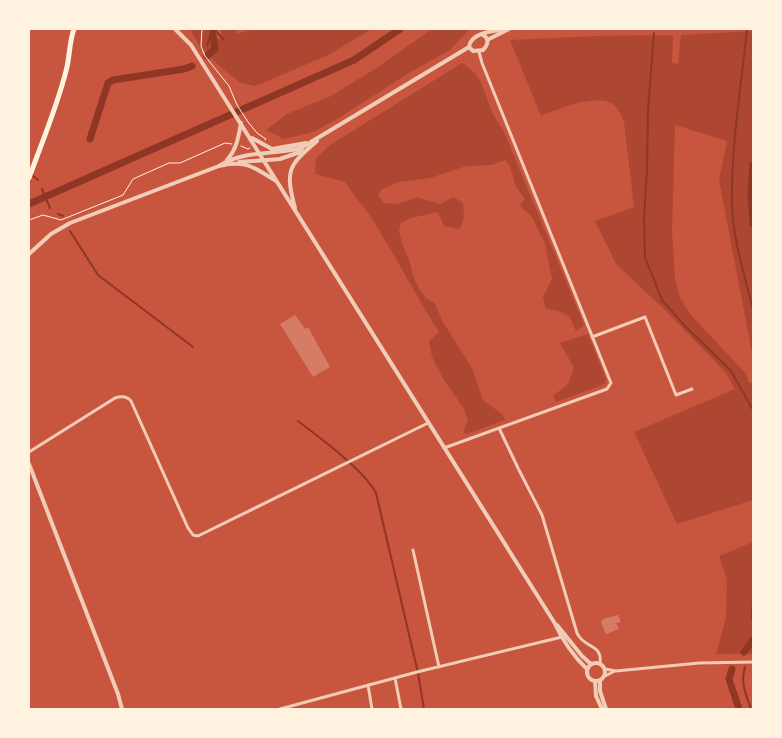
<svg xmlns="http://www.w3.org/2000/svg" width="782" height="738" font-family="Ubuntu,sans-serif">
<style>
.green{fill:#ae4732}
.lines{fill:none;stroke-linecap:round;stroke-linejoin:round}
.stream{stroke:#8f3625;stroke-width:2}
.canal{stroke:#8f3625;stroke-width:7}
.building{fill:#d67c66}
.path{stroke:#fff3e0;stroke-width:1}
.minor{stroke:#f1ccb7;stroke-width:3}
.tertiary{stroke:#f1ccb7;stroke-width:4}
.primary{stroke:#fff3e0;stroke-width:5}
</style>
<rect width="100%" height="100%" fill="#c8553d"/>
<path class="green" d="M190,29H208L210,39L222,38L221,29H236L237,34L253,29H372L328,55L256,86L241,83L224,70L200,47Z
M432,29H469V30L450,50L409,73L337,119L313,132L284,139L266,130L287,114L331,96L378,67Z
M753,31V358L719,180L727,141L675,125L672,233L675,278L680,298L691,315L746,374L749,383H753V500L677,524L634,432L735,389L726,373L665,310L616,264L595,221L634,207L624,122C621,116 618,106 611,103C594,94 558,109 541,116L510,40L596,36L673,35L672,63L678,64L681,35Z
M462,63C482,75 483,89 491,109C494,118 501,126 505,134L584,325L576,331L569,316L558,311L546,309L543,297L552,279L545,244L532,217L520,206L525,199L516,187L510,166L505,160L492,165L466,166L430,178L399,182L382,189L378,195L384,203L398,204L417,197L440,204L454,197L463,203L464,217L460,229L444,226L438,212L411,218L401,223L399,231L402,244L409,259L413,276L419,288L425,297L435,304L443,322L472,368L483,400L503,415L505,420L467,434L463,432L468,420L464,409L444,380L432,357L429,341L439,332C415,295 396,256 372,219C364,206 353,195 345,182L315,174L316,158L330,145Z
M588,334L606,379L605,384L556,402L553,396L568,384L574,368L560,343Z
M753,542V654H716L726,618L727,579L719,556Z"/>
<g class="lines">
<path class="stream" d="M214,29L224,40
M747,29C741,87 731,146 732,205C733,240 745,276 753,310
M654,33L648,109L647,170L644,217L645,257L662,300L685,326L731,371L753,410
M207,45L212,31
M31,174L38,180
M42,189L50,208
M58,214L63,216
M70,231L98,275L193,347
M298,421C320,438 363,469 376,493L418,673L424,709
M753,600L752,617L753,622
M745,667C740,683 746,694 751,709"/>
<path class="canal" d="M207,56L215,49L212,29
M90,139L108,83L113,80L184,69L192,66
M753,165L751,193L753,224
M29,204L354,60L400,29
M744,652L753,640
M732,669L729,679L739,709"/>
</g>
<path class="building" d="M295,315L305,329L308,327L330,367L313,377L280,324Z
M618,615L621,622L616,623L619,629L606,634L601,623L603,619Z"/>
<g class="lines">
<path class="path" d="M202,29L201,46L205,56L229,86L237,105L248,122L257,133L266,139L265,140
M241,146L248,149L250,148
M29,220L43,215L61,220L123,195L133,179L169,163H180L225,143L232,144"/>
<path class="minor" d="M592,337L645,317L676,395L692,389
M499,428L518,468
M444,448L607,389L611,383L482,63L479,52
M29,452L115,398C121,396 127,396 131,401L188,528L193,535L198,536L428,423
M519,470L542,515L577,633C584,649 603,643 600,664
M413,550L439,667
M605,669L616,671L699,663L753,662
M603,677L615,671
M395,678L401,709
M368,685L372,709
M280,709L417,672L562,637"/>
<path class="tertiary" d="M175,29L191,45L554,622C562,639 573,656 587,669
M487,40L509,29
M469,47C471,32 494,31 506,29
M469,47L473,51L483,50C488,45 490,39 483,35
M252,138L272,149L306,143
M227,160C237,149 238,138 241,123
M239,162L280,159L303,151
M219,166C244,150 273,155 301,148L469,47
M295,208C285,170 288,166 317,141
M29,254L51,234L70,223L219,166C245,159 255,168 276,181
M29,464L118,694L122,709
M557,625L582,656L591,664
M587 672a9 9 0 1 1 18 0a9 9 0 1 1-18 0Z
M600,680V691L606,709
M595,681L596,696L602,709"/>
<path class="primary" d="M29,178C42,142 57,107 66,71C70,57 69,42 74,29"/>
</g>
<rect width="782" height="738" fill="none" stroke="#fff3e0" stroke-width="60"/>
</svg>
